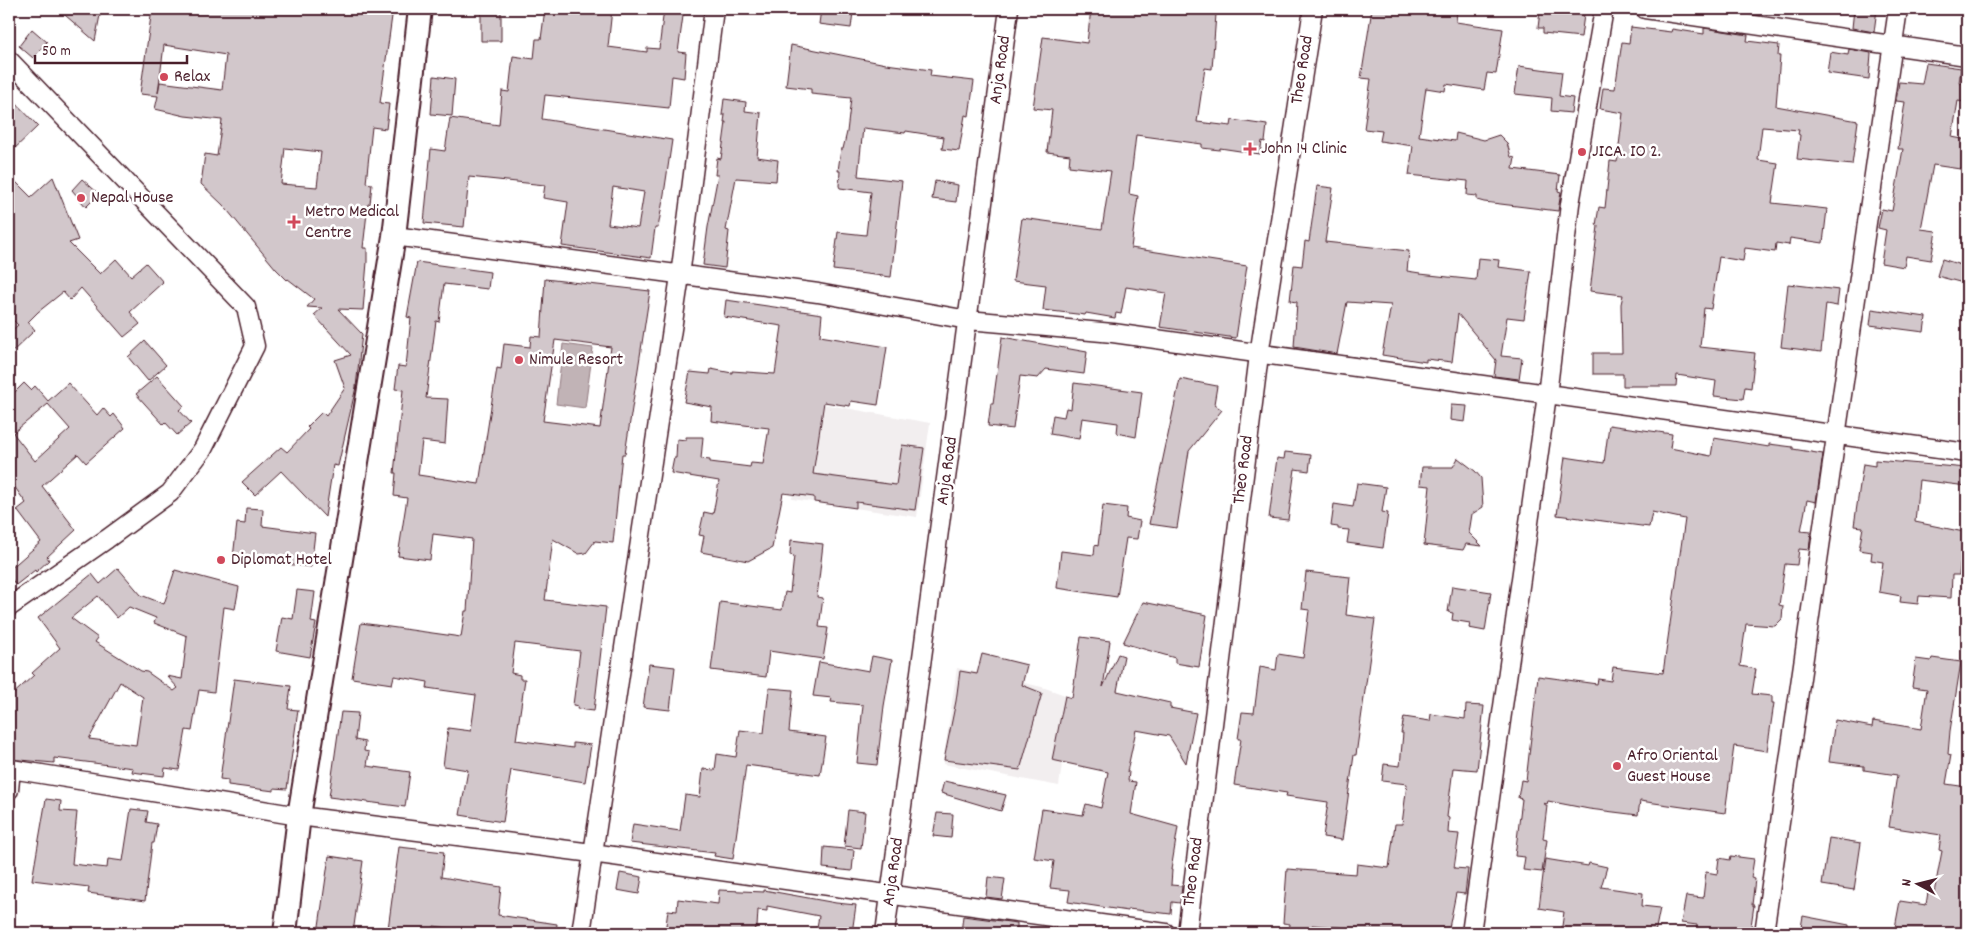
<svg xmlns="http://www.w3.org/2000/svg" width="1976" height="942" font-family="Dekko,sans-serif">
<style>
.built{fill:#f2eeef}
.water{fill:#c1b3b6;stroke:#91787e}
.building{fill:#d2c7cb;stroke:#4a1f2b;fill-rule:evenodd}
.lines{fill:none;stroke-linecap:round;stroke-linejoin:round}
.minor-casing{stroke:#4a1f2b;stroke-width:21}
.tertiary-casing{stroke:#4a1f2b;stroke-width:26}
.minor{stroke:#fff;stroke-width:18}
.tertiary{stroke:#fff;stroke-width:22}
.poi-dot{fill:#d1495b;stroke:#fff;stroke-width:2}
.labels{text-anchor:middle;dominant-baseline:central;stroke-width:5;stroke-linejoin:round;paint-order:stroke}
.street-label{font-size:18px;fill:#4a1f2b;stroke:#fff}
.poi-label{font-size:18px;fill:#4a1f2b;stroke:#fff;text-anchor:start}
</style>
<rect width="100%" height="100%" fill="#fff"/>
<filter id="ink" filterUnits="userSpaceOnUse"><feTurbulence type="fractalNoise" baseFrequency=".02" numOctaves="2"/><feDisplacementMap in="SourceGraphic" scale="10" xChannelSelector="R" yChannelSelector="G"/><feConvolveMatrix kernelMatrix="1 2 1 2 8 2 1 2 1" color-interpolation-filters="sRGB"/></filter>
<g filter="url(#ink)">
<path class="built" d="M806,401L930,423L917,517L792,499Z
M957,668L1042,687L1071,697L1059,786L943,764Z"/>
<path class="water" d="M563,344L593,348L585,408L556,404Z"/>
<path class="building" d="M58,9H93L100,15L95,41Z
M152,9H393L380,103L389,104L386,129L372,127L366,183L372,184L370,204H368L363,248H367V262L363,310L338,309L362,334L356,387L338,466L333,465L325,517L281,471L255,495L242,482L281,447L287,452L309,429L307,427L322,412L326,416L345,388L335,360L351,355L314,315L322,308L307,307L314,299L288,279L287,280L276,269L223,205L201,184L205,154L217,156L222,120L185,116L155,109L158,96L140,94ZM164,45L226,55L222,90L160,82L158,93ZM285,148L321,152L317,187L281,184Z
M481,9H501V41H481Z
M545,9H612L608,47L647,52V48L659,49L664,9H684L678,52L686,53L684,78L672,76L669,108L545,95L542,119L672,140L664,194L658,228H655L651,258L562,246L568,202L543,198L545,185L469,177L464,227L424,223L431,149L445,151L450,118L499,125L502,91L509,92L513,56L534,59L536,39H541ZM613,187L644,192L638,228L608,224Z
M821,9L853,12L851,28L819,24Z
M1091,9L1209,10V14H1216L1212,69L1205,68L1197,122L1231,126L1232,120L1267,125L1265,142L1262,141L1260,154L1220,148V150L1202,148V144L1136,135L1129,194L1138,196L1131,248L1247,266L1236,338L1160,327L1166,293L1126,287L1121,314L1116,313L1115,318L1086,313L1085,315L1043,310L1046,285L1013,281L1022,218L1102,229L1111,171L1069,166L1070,155L1047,152L1052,110L1033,108L1043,37L1087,43Z
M1372,9H1457L1456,22L1503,29L1496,74L1487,73L1484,90L1446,84L1445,91L1426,88L1419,136L1455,141L1456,133L1484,140L1499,135L1507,143L1511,157L1515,158L1513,169L1560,175L1558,191L1561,192L1558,211L1484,202L1477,200V196L1467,195L1468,181L1409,175L1413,146L1380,141L1382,131L1364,129L1371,79L1361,78Z
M1854,9H1877L1874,32L1852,28Z
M1540,11L1584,15L1581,37L1543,33V28H1538Z
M1631,27L1671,32L1672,29L1704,34V28L1748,35L1747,41L1779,45L1778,56H1780L1776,106L1858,121L1852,165L1797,159L1800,135L1798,134L1799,130L1762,127L1758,160L1778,163L1772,203L1827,209L1823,243L1790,238L1789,245L1776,243L1775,252L1745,248L1743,261L1719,257L1711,309L1704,308L1700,347L1755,353L1751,388L1745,387L1743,399L1714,396L1716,381L1677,375L1676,386H1623V374H1593V353H1622L1621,304L1623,295L1590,291L1598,226L1596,225L1599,207L1605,208L1610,161L1617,162L1623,113L1600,109L1603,88L1615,89L1622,42L1629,43Z
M32,29L47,42L33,58L19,46Z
M791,45L886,64L931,70L930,76L974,81L969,116L965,115L959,151L942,149L944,137L906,131L905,133L863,128L858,176L902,181L891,277L833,270L838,232L866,235L871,192L840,188L839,186L840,171H838L841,149H843L847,132L851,98L811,94V89L786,86Z
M1849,49L1871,53L1869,79L1827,73L1830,52L1848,55Z
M1926,63L1961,68L1959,83L1967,84L1964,102L1958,101L1952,137L1967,140V170L1933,165L1921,229L1936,231L1931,260L1906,256L1904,267L1881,263L1886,230L1878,228L1882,209L1892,211L1903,149H1898L1905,102L1896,101L1899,82L1922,84Z
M1519,66L1562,72L1559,96L1573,98L1571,113L1551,111L1552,98L1515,94Z
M434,76L455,79L452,116L431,114Z
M9,96L38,126L9,154Z
M724,99L746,102L745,111L761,113L757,157L778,160L776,181L736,178L726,230L729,231L725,268L703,265L708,227L718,175H715L717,158L721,159L726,122H724L725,115H722Z
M9,175L31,197L53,177L78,240L69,243L100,274L116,259L131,276L146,263L163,282L130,312L140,324L124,337L81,288L70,300L63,292L38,312L28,322L35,330L9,355V333L18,325L9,316Z
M82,179L99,194L86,207L72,190Z
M935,181L958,185L956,202L932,199Z
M1317,186L1333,188L1325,242L1409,251L1407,271L1420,273V274L1476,280L1478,258L1499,260L1498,267L1531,271L1524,319L1507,317L1501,356L1522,358L1519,379L1494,376L1496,360L1458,314L1452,362L1426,359V362L1382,355L1391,305L1347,302L1337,354L1294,347L1297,302L1290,301L1294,265L1302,266L1305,241L1309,242Z
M1942,259L1967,267V284L1937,276Z
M417,262L490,272L488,289L444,284L439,322L436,321L426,398L448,399L445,444L422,441L418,475L479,484L497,368L501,369L504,344L530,347L531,336L541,337L545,279L650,291L625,454H622L613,543L595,541L586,553L579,554L553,539L545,600L606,607L594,711L577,709L578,706L573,705L580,651L515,643L511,673L520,675V679H525L516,740L573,748V743L591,745L585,782L511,770L503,822L460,815L468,770L443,766L448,728L471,731L476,695L427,688L428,682L394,676L392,684L352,678L361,623L461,637L465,611H467L472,539L433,534L430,560L398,556L407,498L394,496L396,473H394L403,390L395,389L398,366L406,367L411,318L407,317ZM555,340L611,347L600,428L543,421Z
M1788,284L1839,290L1837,306L1826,304L1821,352L1781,347Z
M726,300L822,314L820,336L887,347L878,405L851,401L850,406L824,402L813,474L896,485L902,445L924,448L915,510L856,502V508L814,502V497L783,493L772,548L748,561L701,552L704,536L699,535L704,512L713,514L719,481L671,473L674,458H676L677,439L686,440V437H703L701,459L710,460V462L750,467L751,463L763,464L769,428L711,421L712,407L684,402L690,372L710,374L711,369L732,373V371L775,374L782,326L724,317Z
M1872,309L1926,317L1924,332L1870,325Z
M1002,337L1087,352L1084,374L1046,369L1038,378L1020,376L1013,429L988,426L991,403H993Z
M145,341L166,365L148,381L128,357Z
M157,376L184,406L179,410L191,423L177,435L165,422L163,424L136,394Z
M1180,379L1217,386L1214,404L1222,410L1189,451L1177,528L1149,524Z
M24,383L31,390L35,386L48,401L68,383L97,415L103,408L111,417L114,414L125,428L86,463L78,454L42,486L76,530L47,557L49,560L36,572L35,570L16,585L9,576V570L41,542L17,510L26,503L9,479V398ZM48,404L70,429L35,461L13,433Z
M1074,383L1142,392L1136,437L1117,433L1118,423L1082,418L1079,439L1050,434L1053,415L1064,417L1066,408L1071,409Z
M1451,405L1467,406L1465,422L1450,420Z
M1609,425L1672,434L1670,448L1711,456L1714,438L1769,447V444L1793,447V449L1823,454L1816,502L1807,500L1801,531L1811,532L1809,550L1799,549L1797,565L1785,564L1779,605L1783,606L1782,619L1775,626L1746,624L1740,666L1756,669L1752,694L1772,696V703H1774L1767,751L1734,746L1725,813L1640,801L1638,815L1589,809L1548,801L1547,804L1543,803L1547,806L1543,839L1547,840L1542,872L1523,870L1525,857L1515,856L1522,799L1518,798L1521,780L1526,781L1538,676L1597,684L1598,679L1611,681L1613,667L1663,673L1685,519L1652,512L1649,527L1557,515L1565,457L1604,463Z
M1285,452L1311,455L1309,471L1295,469L1288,520L1269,518L1277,458L1284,459Z
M1458,458L1475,471L1481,478L1483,507L1472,514L1469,533L1482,546L1466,544L1463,550L1424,545L1430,486L1420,485L1422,467H1453Z
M1875,460L1967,468V486L1919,480L1915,522L1964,532L1959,575H1952L1951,598L1919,596L1918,604L1900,602L1901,596L1879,592L1883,562L1871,560L1872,552L1859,550L1863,527L1854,526L1863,464L1875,466Z
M1357,483L1386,487L1382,512L1388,513L1383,548L1347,543L1349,530L1338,529V527L1331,526L1334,504L1353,507Z
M1103,505L1127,508L1126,518L1140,521L1137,539L1126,538L1117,597L1057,588L1061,551L1094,555L1095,545L1098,546Z
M246,508L263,509L262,526L315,533L311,567L233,558L237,523L245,524Z
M791,540L823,544L817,597L823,598L819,627L828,628L823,659L769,651L766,677L711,670L720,602L782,610L785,592L790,593L794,556L790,555Z
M118,568L141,595L164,604L175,570L239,587L235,609L224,607L214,692L199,690L192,731L186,730L179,770L165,768L164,776L132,772L133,768L54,758V763L9,759V698L34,675L32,673L60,648L38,618L92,574L100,584ZM98,596L117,618L129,607L156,618L154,623L187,636L182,679L167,676L178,688L174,691L147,672L141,671L95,642L98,638L71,618ZM120,682L143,697L136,745L89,739Z
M1306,572L1350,577L1346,615L1375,619L1356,755H1354L1342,840L1323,837L1328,802L1286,796L1287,793L1234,785L1241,739H1238L1242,712L1254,713L1260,667L1276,670L1278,654L1303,658L1309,610L1302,609Z
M1452,586L1491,592L1485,631L1469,628L1470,623L1452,620L1453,613L1448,612Z
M297,590L315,592L311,622L316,623L310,657L276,651L282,617L293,619Z
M1143,602L1207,615L1199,667L1175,663V658L1123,643Z
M1081,637L1110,641L1103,687L1118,654L1124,656L1117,691L1170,703V708L1196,713L1186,763L1169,736L1136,730L1127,772H1129L1128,781L1136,782L1131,814L1178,827L1171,870H1172L1171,885L1182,886L1180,903L1172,902L1171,914L1128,909V911L1068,902L1070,890L1050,888L1054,861L1034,858L1042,809L1083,815L1086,804L1101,808L1108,772L1052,760L1065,696L1072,698Z
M982,654L1027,665L1022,685L1042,693L1020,770L944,760L956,701L960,671L977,674Z
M872,656L892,660L884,706L877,765L857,763L863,705L831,702L832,698L813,696L819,662L869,671Z
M1932,658L1961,662L1950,731L1948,754L1951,755L1946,784L1967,787V933H1894L1900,901L1926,905L1928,892L1934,893L1942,851L1939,850L1941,835L1889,827L1897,775L1864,770V766L1829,762L1835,720L1872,727L1873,721L1921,729L1927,689L1912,687L1916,659L1931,661Z
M649,664L675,667L670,710L643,707Z
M234,679L291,686L288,709L298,710L287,789L274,788V791L228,785V780L220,779Z
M769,688L793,690L789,732L826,737L820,775L746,765L733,859L714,856L715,853L630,843L633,824L680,831L685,795L700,797L703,769L715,770L717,754L736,757L740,730L764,733Z
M1466,705L1484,706L1477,770L1453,768L1447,817L1449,818L1448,833L1459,834L1454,868L1468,869L1465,894L1456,893L1448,933H1348L1349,928L1312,925L1311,933H1289L1290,924L1283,923L1287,869L1356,874L1357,864L1389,868L1395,824H1402L1407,784L1382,781L1384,764L1400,766L1403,733H1401L1404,717L1430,721L1431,714L1465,719Z
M341,712L358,713L355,740L365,742L364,751L369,752L367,766L410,772L405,807L329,797Z
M944,781L1006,795L1001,811L941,793Z
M46,799L61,801L60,811L77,812L72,864L107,868L108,859L123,861L131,809L148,811L146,822L157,824L154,843H152L145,901L88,893L89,887L32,880Z
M848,810L865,812L861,848L844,846Z
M937,813L953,814L951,838L933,836Z
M1829,838L1861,843L1854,890L1822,885Z
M399,847L444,852L441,877L501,887L498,915L557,924L556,933H467L468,931L434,926L433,933L388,929Z
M824,847L854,850L852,871L823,868Z
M329,856L363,861L353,933H318Z
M1731,856L1754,859L1751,878L1755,879L1752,905H1754L1750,933H1696L1697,925L1681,923L1686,896L1703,898L1706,872L1717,874L1719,858L1730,860Z
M1545,859L1588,866L1589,863L1607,867L1601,887L1643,893L1642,906L1660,908L1655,933H1561L1564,912L1539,908Z
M620,873L642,877L639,894L617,890Z
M988,877L1005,879L1002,899L986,897Z
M719,890L764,892V890L836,903L856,905L852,933H816L819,916L767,906V911L758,910L757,927H755L754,933H665L668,910L677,911L678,899L718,904Z
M963,916L1017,923V933H961Z
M1803,916L1849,925V933H1800Z"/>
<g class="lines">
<g class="minor-casing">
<path id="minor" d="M1645,9L1967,56
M9,60L246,307L255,346L203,449L170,493L107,539L9,607
M394,236L818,293L968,320L1113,333L1967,453
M9,790L11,769L299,816L592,853L1166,933
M581,933L680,276L714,9
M885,933L1009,9
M1187,933L1259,355L1313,9
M1471,933L1547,395L1570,204L1604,9
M1764,933L1898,9"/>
</g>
<g class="tertiary-casing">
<path id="tertiary" d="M285,933L299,816L394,236L420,9"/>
</g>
<use href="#minor" class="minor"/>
<use href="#tertiary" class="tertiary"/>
</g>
</g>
<g class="poi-dot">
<circle cx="164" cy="77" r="5"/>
<path d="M1247.5 141.5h5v5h5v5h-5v5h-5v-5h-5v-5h5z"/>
<circle cx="1582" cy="152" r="5"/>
<circle cx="81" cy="198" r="5"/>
<path d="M291.5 214.5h5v5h5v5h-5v5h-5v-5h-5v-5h5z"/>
<circle cx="519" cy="360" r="5"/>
<circle cx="221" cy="560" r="5"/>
<circle cx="1617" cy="766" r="5"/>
</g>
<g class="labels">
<g class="street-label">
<text transform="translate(1001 70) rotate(-82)">Anja Road</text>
<text transform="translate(1303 70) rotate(-81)">Theo Road</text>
<text transform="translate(1244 470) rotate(-83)">Theo Road</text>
<text transform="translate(948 471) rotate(-82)">Anja Road</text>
<text transform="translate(894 872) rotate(-82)">Anja Road</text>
<text transform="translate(1194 872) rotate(-83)">Theo Road</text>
</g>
<g class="poi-label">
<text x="174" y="77">Relax</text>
<text x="1261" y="149">John 14 Clinic</text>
<text x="1592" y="152">JICA. IO 2.</text>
<text x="91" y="198">Nepal House</text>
<text x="305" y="212">Metro Medical<tspan x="305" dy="21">Centre</tspan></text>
<text x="529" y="360">Nimule Resort</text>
<text x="231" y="560">Diplomat Hotel</text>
<text x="1627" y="756">Afro Oriental<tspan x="1627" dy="21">Guest House</tspan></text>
</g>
</g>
<rect width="1976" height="942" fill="none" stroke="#fff" stroke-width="30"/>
<rect x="15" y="15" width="1946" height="912" fill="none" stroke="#4a1f2b" stroke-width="2" filter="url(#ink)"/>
<g transform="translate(1918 884) rotate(277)" stroke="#ffffff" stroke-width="4" paint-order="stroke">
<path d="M0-4L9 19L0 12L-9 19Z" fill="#4a1f2b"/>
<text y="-8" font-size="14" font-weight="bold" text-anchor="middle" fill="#4a1f2b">N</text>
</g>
<path d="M35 55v8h152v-8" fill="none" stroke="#4a1f2b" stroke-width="2.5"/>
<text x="42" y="55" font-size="15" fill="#4a1f2b" stroke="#ffffff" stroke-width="4" paint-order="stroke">50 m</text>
</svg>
